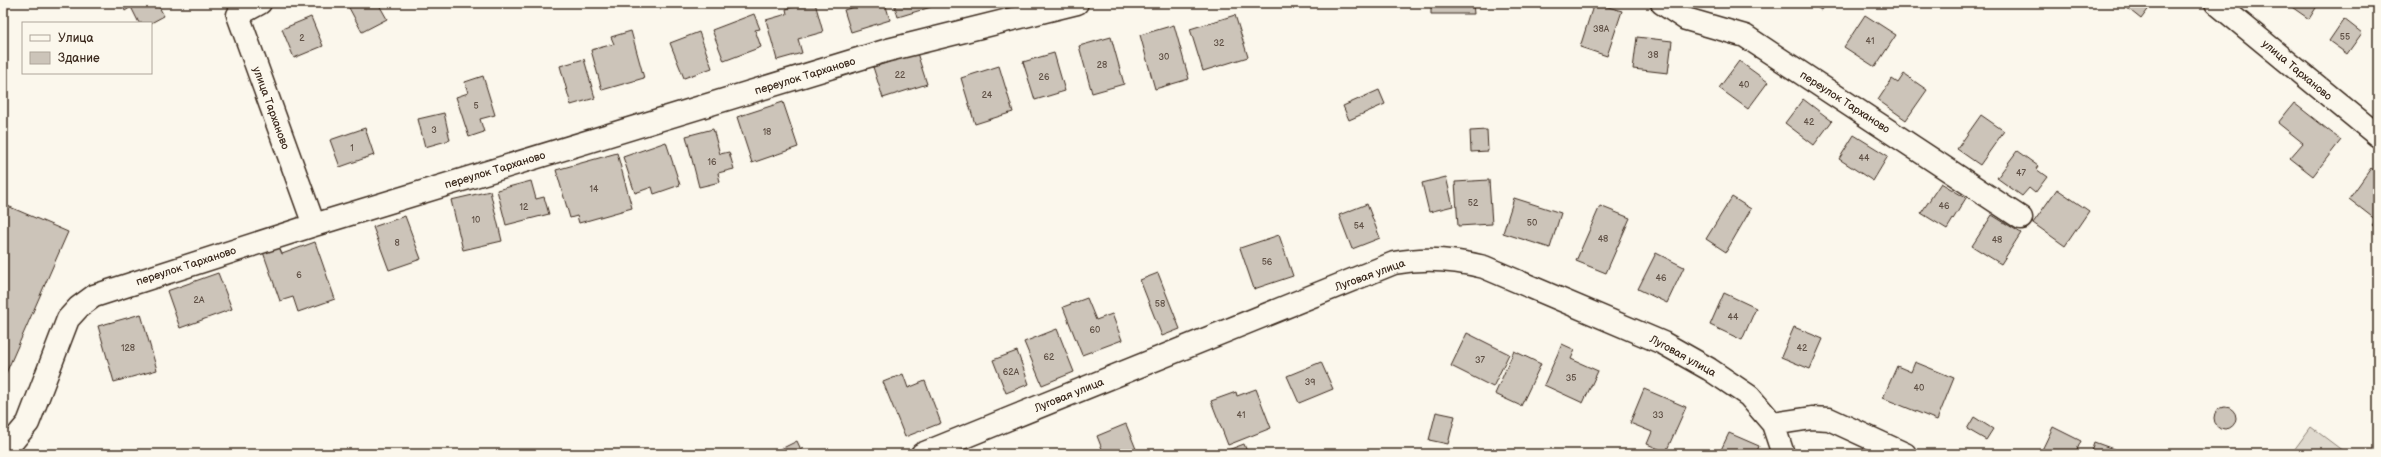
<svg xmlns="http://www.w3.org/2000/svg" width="2381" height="457" font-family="'Balsamiq Sans',sans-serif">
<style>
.green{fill:#dfd9ce;stroke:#8d8276}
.building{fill:#ccc4b9;stroke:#3b2a1e}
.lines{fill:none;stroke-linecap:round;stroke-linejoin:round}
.minor-casing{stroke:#3b2a1e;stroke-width:25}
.minor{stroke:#fbf7ec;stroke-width:22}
.labels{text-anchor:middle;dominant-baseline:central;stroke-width:3;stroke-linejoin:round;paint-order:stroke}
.number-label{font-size:9px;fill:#5f5045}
.street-label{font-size:11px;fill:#3b2a1e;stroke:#fbf7ec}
</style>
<rect width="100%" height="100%" fill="#fbf7ec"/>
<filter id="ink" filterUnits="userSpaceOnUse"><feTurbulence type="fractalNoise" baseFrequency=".025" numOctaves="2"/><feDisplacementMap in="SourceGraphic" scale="8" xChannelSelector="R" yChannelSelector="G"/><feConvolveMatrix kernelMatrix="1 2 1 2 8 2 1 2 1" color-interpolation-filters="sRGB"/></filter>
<g filter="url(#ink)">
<path class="green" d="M2311,427L2347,454H2291Z"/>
<path class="building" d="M121,3H157L164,16L151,23H139L131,7L125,11Z
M378,3L387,19L362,32L347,4Z
M808,3H815L823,32L798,39L802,53L777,60L766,20L787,14L786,9Z
M867,3H885L890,20L851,32L844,10Z
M894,3H930L931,7L898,17Z
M1431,3H1473L1474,14H1431Z
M1594,3L1622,11L1607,56L1580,47Z
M1810,3H1826L1821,10Z
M2121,3H2153L2141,19Z
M2286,3H2319L2309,19Z
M754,14L760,29L755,30L761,47L724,61L712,30Z
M1235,15L1248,57L1203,71L1190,29Z
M1865,15L1896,35L1875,67L1844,47Z
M311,17L323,46L294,58L282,29Z
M2344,19L2362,33L2347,54L2329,41Z
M1174,25L1189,79L1155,89L1140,35Z
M631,31L644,78L602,90L591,50L614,44L611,37Z
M699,32L712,68L684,78L670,43Z
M1111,37L1124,84L1092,93L1079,46Z
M1637,37L1672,41L1668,73L1633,69Z
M917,53L927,84L883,98L873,67Z
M1054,53L1065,91L1035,100L1023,62Z
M584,59L595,98L571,105L560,66Z
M1739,61L1768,82L1748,109L1719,88Z
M999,66L1013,112L975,124L961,78Z
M1904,74L1927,90L1906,120L1878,100L1892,79L1898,83Z
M483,76L495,115L480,119L484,132L469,137L456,97L468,93L465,82Z
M1379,90L1385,104L1349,120L1343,106Z
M1803,99L1832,121L1814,145L1785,123Z
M783,102L798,147L752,163L737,117Z
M2294,103L2341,140L2313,176L2290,158L2303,143L2278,123Z
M444,113L450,140L425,147L418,119Z
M1981,115L2004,131L1980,165L1957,149Z
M365,128L374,155L340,167L330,140Z
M713,129L720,154L729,152L734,169L718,173L720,182L699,187L686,136Z
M1487,130L1488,151L1471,152L1470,131Z
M1854,135L1888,156L1873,181L1839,159Z
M666,142L680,185L654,194L652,187L635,193L623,157Z
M2017,151L2038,166L2036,169L2047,177L2035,193L2029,188L2022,196L1997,178Z
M617,153L632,208L579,223L577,216L570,218L556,170Z
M2371,168L2378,173V230L2372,225L2376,220L2349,199Z
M1446,177L1453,206L1429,212L1422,183Z
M1489,180L1492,224L1458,226L1455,182Z
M531,181L536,199L544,197L549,214L506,225L497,190Z
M1941,183L1966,198L1947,229L1921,213Z
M2057,189L2089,211L2065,246L2033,223Z
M490,191L502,241L463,250L451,200Z
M1732,197L1751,209L1726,252L1706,239Z
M1514,198L1561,213L1550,248L1503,233Z
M3,204L68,232L3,380Z
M1367,204L1380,238L1352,249L1339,215Z
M1600,206L1630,218L1606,273L1576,261Z
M1992,215L2021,233L2001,264L1972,246Z
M405,216L421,259L389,270L373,227Z
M1279,235L1293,276L1254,289L1240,248Z
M315,242L335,299L298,312L293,297L280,301L263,252L279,247L282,254Z
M1656,253L1684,267L1667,303L1638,289Z
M218,273L232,309L180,328L167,291Z
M1158,273L1180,329L1162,336L1140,280Z
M1724,293L1756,308L1742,340L1710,325Z
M1087,298L1096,320L1112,314L1122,340L1082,355L1063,307Z
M141,314L157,370L114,382L98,326Z
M1794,327L1823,339L1810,369L1781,357Z
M1057,329L1074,372L1042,385L1024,342Z
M1467,333L1509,354L1493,387L1451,366Z
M1562,344L1575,350L1571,359L1598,371L1583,403L1544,385Z
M1017,351L1029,384L1006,393L993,360Z
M1514,351L1541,364L1521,406L1495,394Z
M1321,362L1333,389L1299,403L1287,376Z
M1915,362L1954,378L1937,420L1883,398L1897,366L1911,372Z
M903,374L908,388L925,381L941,423L905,437L883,382Z
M1256,389L1271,428L1228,445L1211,401L1236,392L1237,396Z
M1644,389L1686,407L1666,452L1647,444L1652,432L1630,423Z
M2214 418a11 11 0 1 1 22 0a11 11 0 1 1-22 0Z
M1436,412L1455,416L1448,444L1429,440Z
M1974,417L1993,429L1986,440L1967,429Z
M1126,424L1138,454H1104L1097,436Z
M2053,427L2081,441L2075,454H2040Z
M1729,433L1759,446L1756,454H1719Z
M797,441L803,454H779L777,451Z
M2094,442L2119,451L2118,454H2090Z
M1244,444L1248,454H1230L1228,450Z"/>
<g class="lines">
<g class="minor-casing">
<path id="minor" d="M260,3L238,15L314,225
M1662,3L1686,19L1745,36L2021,218
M2216,3L2378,136
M1773,424L1812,418L1829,419L1905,454
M3,453L28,423L68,319L79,307L94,296L314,225L888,50L1077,3
M922,454L1394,263C1425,257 1453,259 1484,267L1663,343L1709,369L1749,396L1773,424L1783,454"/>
</g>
<use href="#minor" class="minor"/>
</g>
</g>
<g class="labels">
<g class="number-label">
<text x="1601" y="29">38А</text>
<text x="2345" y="37">55</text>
<text x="302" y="38">2</text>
<text x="1870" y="41">41</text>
<text x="1219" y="43">32</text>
<text x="1653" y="55">38</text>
<text x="1164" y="57">30</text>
<text x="1102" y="65">28</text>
<text x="900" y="75">22</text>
<text x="1044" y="77">26</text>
<text x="1744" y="85">40</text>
<text x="987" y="95">24</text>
<text x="476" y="106">5</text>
<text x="1809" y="122">42</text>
<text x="434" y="130">3</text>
<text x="767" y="132">18</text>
<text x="352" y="148">1</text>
<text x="1864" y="158">44</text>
<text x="712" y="162">16</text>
<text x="2021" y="173">47</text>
<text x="594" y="189">14</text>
<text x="1473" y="203">52</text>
<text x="1944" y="206">46</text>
<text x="524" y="207">12</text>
<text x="476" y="220">10</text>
<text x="1532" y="223">50</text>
<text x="1359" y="226">54</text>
<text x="1603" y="239">48</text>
<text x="1997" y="240">48</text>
<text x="397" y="243">8</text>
<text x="1267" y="262">56</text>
<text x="299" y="275">6</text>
<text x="1661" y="278">46</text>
<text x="199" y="300">2А</text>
<text x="1160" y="304">58</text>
<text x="1733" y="317">44</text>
<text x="1095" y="330">60</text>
<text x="128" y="348">128</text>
<text x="1802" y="348">42</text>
<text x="1049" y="357">62</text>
<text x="1480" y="360">37</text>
<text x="1011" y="372">62А</text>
<text x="1571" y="378">35</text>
<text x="1310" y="382">39</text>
<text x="1919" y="388">40</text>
<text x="1241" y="415">41</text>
<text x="1658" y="415">33</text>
</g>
<g class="street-label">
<text transform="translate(2297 70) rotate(40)">улица Тарханово</text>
<text transform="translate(805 76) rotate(-17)">переулок Тарханово</text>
<text transform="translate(1845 102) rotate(33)">переулок Тарханово</text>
<text transform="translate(271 108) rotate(70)">улица Тарханово</text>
<text transform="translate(495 170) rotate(-17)">переулок Тарханово</text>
<text transform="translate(186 266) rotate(-18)">переулок Тарханово</text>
<text transform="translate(1370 275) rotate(-20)">Луговая улица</text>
<text transform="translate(1683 356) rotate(29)">Луговая улица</text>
<text transform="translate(1069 395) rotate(-22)">Луговая улица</text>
</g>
</g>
<rect width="2381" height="457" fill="none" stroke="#fbf7ec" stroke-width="16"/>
<rect x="8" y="8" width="2365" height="441" fill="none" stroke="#3b2a1e" stroke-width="1.5" filter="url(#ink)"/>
<rect x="22" y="22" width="130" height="52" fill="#fbf7ec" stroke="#aea59a"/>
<rect x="30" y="35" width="20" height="6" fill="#fbf7ec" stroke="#aea59a"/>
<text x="58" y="42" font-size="12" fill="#3b2a1e">Улица</text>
<rect x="30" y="52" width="20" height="12" fill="#ccc4b9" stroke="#aea59a"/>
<text x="58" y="62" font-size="12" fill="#3b2a1e">Здание</text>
</svg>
